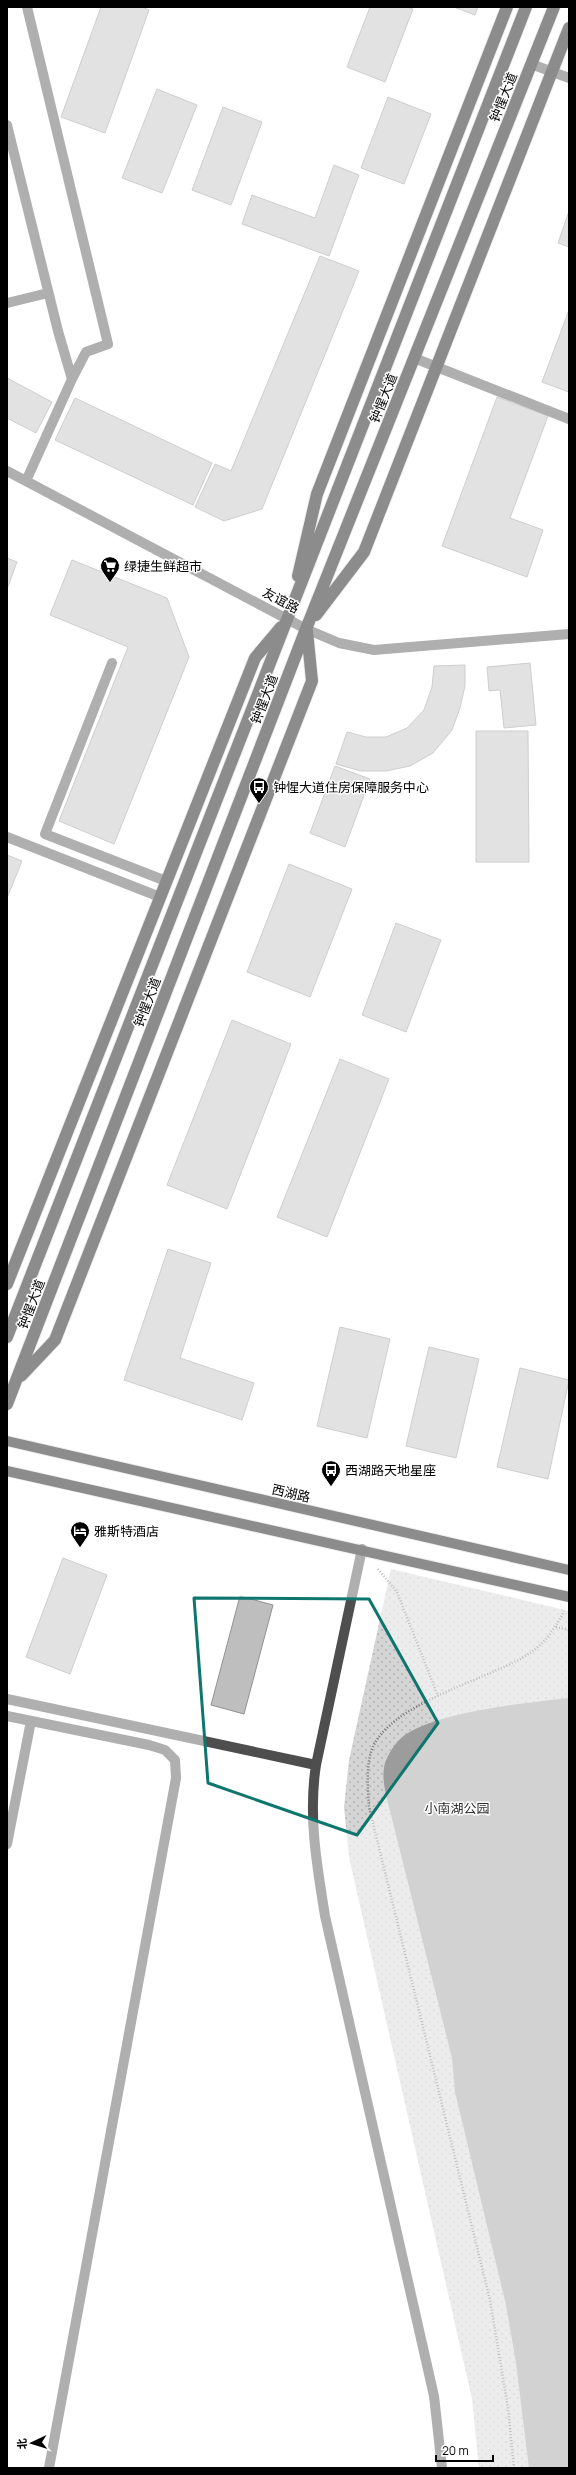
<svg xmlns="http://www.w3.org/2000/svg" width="576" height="2475" font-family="Manrope,'Noto Sans SC',sans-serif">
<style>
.green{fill:url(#green-dots)}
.water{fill:#9c9c9c}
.building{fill:#bebebe;stroke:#929292}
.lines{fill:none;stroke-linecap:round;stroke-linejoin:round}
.major-casing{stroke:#dbdbdb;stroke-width:12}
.highway-casing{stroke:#dbdbdb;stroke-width:14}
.path{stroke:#707070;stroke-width:2.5;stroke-dasharray:1 2;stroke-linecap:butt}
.minor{stroke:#4e4e4e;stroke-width:10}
.major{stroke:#000;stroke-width:10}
.highway{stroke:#000;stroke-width:12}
.marked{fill:none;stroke:#0f766e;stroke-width:3;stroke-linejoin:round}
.labels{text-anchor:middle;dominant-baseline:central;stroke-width:3;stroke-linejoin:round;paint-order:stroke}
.street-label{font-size:13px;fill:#000;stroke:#fff}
.poi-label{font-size:13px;fill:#000;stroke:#fff;text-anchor:start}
.park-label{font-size:13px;fill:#2c2c2c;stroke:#fff}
</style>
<defs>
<pattern id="green-dots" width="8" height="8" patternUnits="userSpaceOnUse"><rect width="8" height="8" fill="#d5d5d5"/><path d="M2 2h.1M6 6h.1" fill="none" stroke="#b5b5b5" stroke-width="1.8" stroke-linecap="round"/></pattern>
</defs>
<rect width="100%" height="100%" fill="#fff"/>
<path class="green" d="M391,1569L569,1611V2468H479L472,2399L349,1857L344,1807L349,1760Z"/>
<path class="water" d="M569,1698V2468H529L516,2363L506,2305L455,2092L452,2058L389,1807C386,1795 382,1781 384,1768C386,1756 397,1739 408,1733C445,1711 525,1703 569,1698Z"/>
<path class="building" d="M101,7H142L149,10L105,133L61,117Z
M370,7H407L413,9L385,82L347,67Z
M454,7H478L475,15Z
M157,89L197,105L162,193L122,178Z
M388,97L431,114L404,184L361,168Z
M223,107L262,122L231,205L192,190Z
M334,165L359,175L329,256L242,224L252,195L315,218Z
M569,211V247L558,243Z
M320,256L359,271L262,509L224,521L195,507L215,464L231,471Z
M569,310V392L542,382Z
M7,378L52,402L36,433L7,418Z
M497,397L548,416L510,518L543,530L527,577L442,546Z
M75,398L212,463L193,505L55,440Z
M7,558L17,562L7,589Z
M72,560L167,598L189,657L114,844L59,821L128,647L50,615Z
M530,663L536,725L504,728L500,690L489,691L487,667Z
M465,665V686L460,708L452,730L433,753L410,766L386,771H361L336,764L347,732L366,737H386L407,728L424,710L432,687L434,666Z
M476,731H528L529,862H476Z
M335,766L370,779L345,847L310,833Z
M7,855L22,861L7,898Z
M289,864L352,889L310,997L247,972Z
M396,923L441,940L406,1032L362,1015Z
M232,1020L291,1044L227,1209L167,1185Z
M340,1059L389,1079L327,1237L277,1217Z
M168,1249L211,1263L180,1358L254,1383L242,1420L124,1380Z
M340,1327L390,1339L367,1438L317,1426Z
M429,1347L479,1359L456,1458L406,1446Z
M520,1368L569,1380L548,1479L497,1467Z
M63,1558L107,1575L70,1674L26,1657Z
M240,1596L273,1605L244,1714L211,1705Z"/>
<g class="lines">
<g class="major-casing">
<path id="major" d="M7,1441L569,1570
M7,1471L569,1597"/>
</g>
<g class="highway-casing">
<path id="highway" d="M298,576L317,494L507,7
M316,615L364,552L569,28
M7,1284L255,658L281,627
M7,1337L526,7
M21,1376L55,1340L312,681L307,631
M7,1404L306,629L554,7"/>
</g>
<path class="path" d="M378,1569L397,1592L438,1696
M556,1627L569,1630
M514,2468L508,2408L490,2300L369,1807C368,1789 366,1769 371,1752C386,1703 490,1680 530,1653C545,1643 557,1626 564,1611"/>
<path class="minor" d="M27,7L108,344L86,352L72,379
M531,64L569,78
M7,125L58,331L72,379L26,481
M7,303L48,293
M414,358L569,419
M7,471L306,629L339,643L374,650L569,634
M112,663L45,834L166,881
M7,837L160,897
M362,1549L316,1765C308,1816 317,1866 325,1916L434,2396L442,2468
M7,1699L316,1765
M7,1716L149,1745L165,1750L175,1760L176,1778L49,2468
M7,1844L31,1721"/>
<use href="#major" class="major"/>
<use href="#highway" class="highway"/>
</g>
<path d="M0 0H576V2475H0ZM194,1598L369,1599L438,1723L357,1835L208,1783Z" fill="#fff" fill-opacity=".55" fill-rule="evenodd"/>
<path class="marked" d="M194,1598L369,1599L438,1723L357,1835L208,1783Z"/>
<defs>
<g id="supermarket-pin" transform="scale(1)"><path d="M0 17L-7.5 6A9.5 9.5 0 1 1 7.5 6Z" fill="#000" stroke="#fff"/><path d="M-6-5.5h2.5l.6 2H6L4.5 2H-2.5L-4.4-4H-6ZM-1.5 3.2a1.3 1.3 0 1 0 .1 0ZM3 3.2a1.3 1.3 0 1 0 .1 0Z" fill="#fff"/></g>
<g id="bus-pin" transform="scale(1)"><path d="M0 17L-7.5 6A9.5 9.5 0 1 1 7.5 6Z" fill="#000" stroke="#fff"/><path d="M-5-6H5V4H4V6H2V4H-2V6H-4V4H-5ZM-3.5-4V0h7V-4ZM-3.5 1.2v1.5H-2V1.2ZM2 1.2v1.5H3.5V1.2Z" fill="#fff"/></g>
<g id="hotel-pin" transform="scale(1)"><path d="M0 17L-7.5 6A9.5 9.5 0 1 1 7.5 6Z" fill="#000" stroke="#fff"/><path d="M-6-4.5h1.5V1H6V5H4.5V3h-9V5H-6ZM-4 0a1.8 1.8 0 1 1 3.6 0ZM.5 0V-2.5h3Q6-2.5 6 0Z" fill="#fff"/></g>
</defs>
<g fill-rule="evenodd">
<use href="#supermarket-pin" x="110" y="566"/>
<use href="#bus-pin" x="259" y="787"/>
<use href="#bus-pin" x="331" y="1470"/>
<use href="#hotel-pin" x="80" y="1531"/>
</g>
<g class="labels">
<g class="street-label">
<text transform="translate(503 97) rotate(-68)">钟惺大道</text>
<text transform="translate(383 398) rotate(-68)">钟惺大道</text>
<text transform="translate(281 600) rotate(28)">友谊路</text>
<text transform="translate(264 699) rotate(-69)">钟惺大道</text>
<text transform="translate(147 1002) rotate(-69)">钟惺大道</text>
<text transform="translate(31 1304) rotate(-69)">钟惺大道</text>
<text transform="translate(291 1493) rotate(13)">西湖路</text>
</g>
<g class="poi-label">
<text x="124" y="566">绿捷生鲜超市</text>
<text x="273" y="787">钟惺大道住房保障服务中心</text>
<text x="345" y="1470">西湖路天地星座</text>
<text x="94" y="1531">雅斯特酒店</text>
</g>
<g class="park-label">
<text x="457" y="1808">小南湖公园</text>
</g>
</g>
<rect width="576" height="2475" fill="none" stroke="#000000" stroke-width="16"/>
<g transform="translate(32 2443) rotate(266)" stroke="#ffffff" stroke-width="3" paint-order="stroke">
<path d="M0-3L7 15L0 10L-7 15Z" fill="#000000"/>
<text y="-6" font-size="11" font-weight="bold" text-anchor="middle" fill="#000000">北</text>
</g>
<path d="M436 2455v6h57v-6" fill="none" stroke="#000000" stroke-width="2"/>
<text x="442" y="2455" font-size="12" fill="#000000" stroke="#ffffff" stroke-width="3" paint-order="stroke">20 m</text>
</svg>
